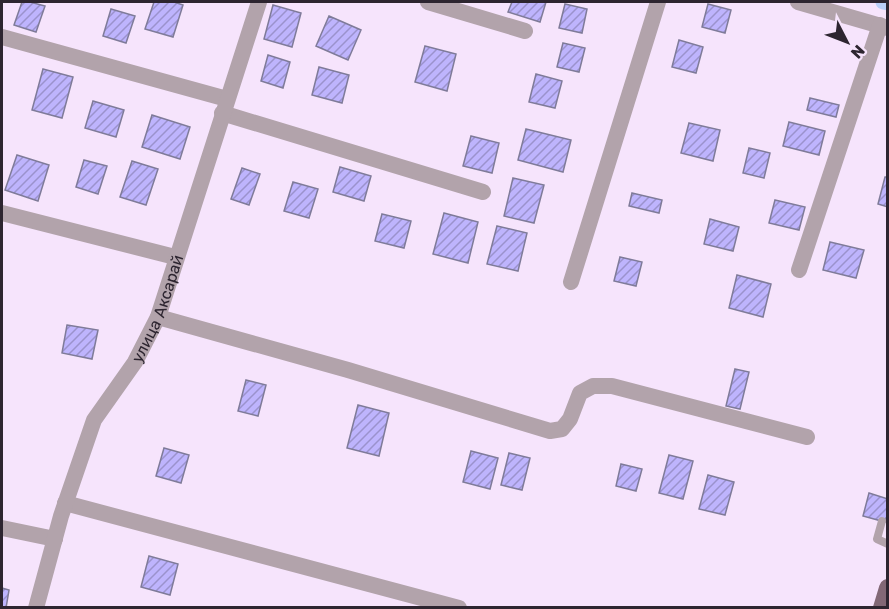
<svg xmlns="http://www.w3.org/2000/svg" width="889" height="609" font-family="Rubik,sans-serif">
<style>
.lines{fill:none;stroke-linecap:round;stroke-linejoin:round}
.canal{stroke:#b9cef7;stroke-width:15}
.building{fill:url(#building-hatch);stroke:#7f7b99;stroke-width:1.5}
.lane{stroke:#b2a3ab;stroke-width:8}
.street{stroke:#b2a3ab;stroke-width:16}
.primary{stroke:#826876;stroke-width:18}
.labels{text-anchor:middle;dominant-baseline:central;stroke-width:6;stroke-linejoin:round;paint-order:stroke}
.street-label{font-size:16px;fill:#2d2530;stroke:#f6e4fc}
</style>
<defs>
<pattern id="building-hatch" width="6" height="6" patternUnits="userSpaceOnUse" patternTransform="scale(1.5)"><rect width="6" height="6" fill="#beb4fd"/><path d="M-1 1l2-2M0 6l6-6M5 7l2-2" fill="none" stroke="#9b92cd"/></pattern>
</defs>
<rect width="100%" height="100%" fill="#f6e4fc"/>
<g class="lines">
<path class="canal" d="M883,2L888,3"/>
</g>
<path class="building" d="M22,2H30L45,6L36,32L14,25Z
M154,2H174L183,5L173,37L145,29Z
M512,2H546L540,22L508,12Z
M565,4L587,9L582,33L559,28Z
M708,4L731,10L725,33L702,27Z
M273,5L301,13L292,47L264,39Z
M111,9L135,16L126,43L103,36Z
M329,16L361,30L348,60L316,46Z
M679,40L703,47L696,73L672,67Z
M563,43L585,48L579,72L557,67Z
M425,46L456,54L447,91L415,82Z
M268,55L290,62L283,88L261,81Z
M319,67L349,75L342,103L312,95Z
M43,69L73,77L62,118L32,110Z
M536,74L562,81L555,108L529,102Z
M810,98L839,105L836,117L807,110Z
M93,101L124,110L116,137L85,128Z
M152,115L190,127L180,159L142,147Z
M789,122L825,131L819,155L783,146Z
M689,123L720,130L713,161L681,153Z
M526,129L571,140L563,172L518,160Z
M471,136L499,143L492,173L463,166Z
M749,148L770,153L764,178L743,173Z
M17,155L49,165L38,201L5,190Z
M84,160L107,166L98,194L76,187Z
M132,161L158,169L146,205L120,197Z
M340,167L371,176L364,201L333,192Z
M242,168L260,174L249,205L231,199Z
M885,177H888V207L878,204Z
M513,178L544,185L534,223L504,216Z
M293,182L318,189L309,218L284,211Z
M632,193L662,200L659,213L629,206Z
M775,200L805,207L799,230L769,223Z
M444,213L478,222L468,263L433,254Z
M382,214L411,221L404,248L375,241Z
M710,219L739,227L733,251L704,244Z
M497,226L527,233L518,271L487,264Z
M830,242L864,250L856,278L823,270Z
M620,257L642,262L636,286L614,281Z
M737,275L771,284L763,317L729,308Z
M67,325L98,330L92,359L62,353Z
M735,369L749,372L740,409L726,406Z
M246,380L266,385L258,416L238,411Z
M358,405L389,413L379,456L347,448Z
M164,448L189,455L181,483L156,476Z
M471,451L498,458L490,489L463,482Z
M509,453L530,458L522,490L501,485Z
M669,455L693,461L683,499L659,493Z
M621,464L642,469L636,491L616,486Z
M708,475L734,482L725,515L699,509Z
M869,493L888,499V513L885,522L863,516Z
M149,556L178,564L170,595L141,587Z
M2,588L9,590L6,608H2Z"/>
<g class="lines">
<path class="lane" d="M882,521L877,539L888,544"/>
<g class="street">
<path d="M428,2L525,31"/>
<path d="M798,2L888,28"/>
<path d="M2,37L227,99"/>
<path d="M222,113L483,192"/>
<path d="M2,213L175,257"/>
<path d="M799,270L880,25"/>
<path d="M571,282L658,2"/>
<path d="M158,317L348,370L550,431L562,429L570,419L580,393L593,386H612L807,437"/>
<path d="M65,503L459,608"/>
<path d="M2,528L55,539"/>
<path id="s1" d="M36,608L61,516L94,420L135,362L158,317L259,2"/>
</g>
<path class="primary" d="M882,608L888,588"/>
</g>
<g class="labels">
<g class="street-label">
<text stroke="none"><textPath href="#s1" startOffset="326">улица Аксарай</textPath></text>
</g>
</g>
<rect width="889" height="609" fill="none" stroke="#2d2530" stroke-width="6"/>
<g transform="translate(847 42) rotate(132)" stroke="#f6e4fc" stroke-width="4.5" paint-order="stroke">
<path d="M0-4.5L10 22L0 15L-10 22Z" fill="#2d2530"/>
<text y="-9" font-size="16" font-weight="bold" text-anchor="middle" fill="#2d2530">N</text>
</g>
</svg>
